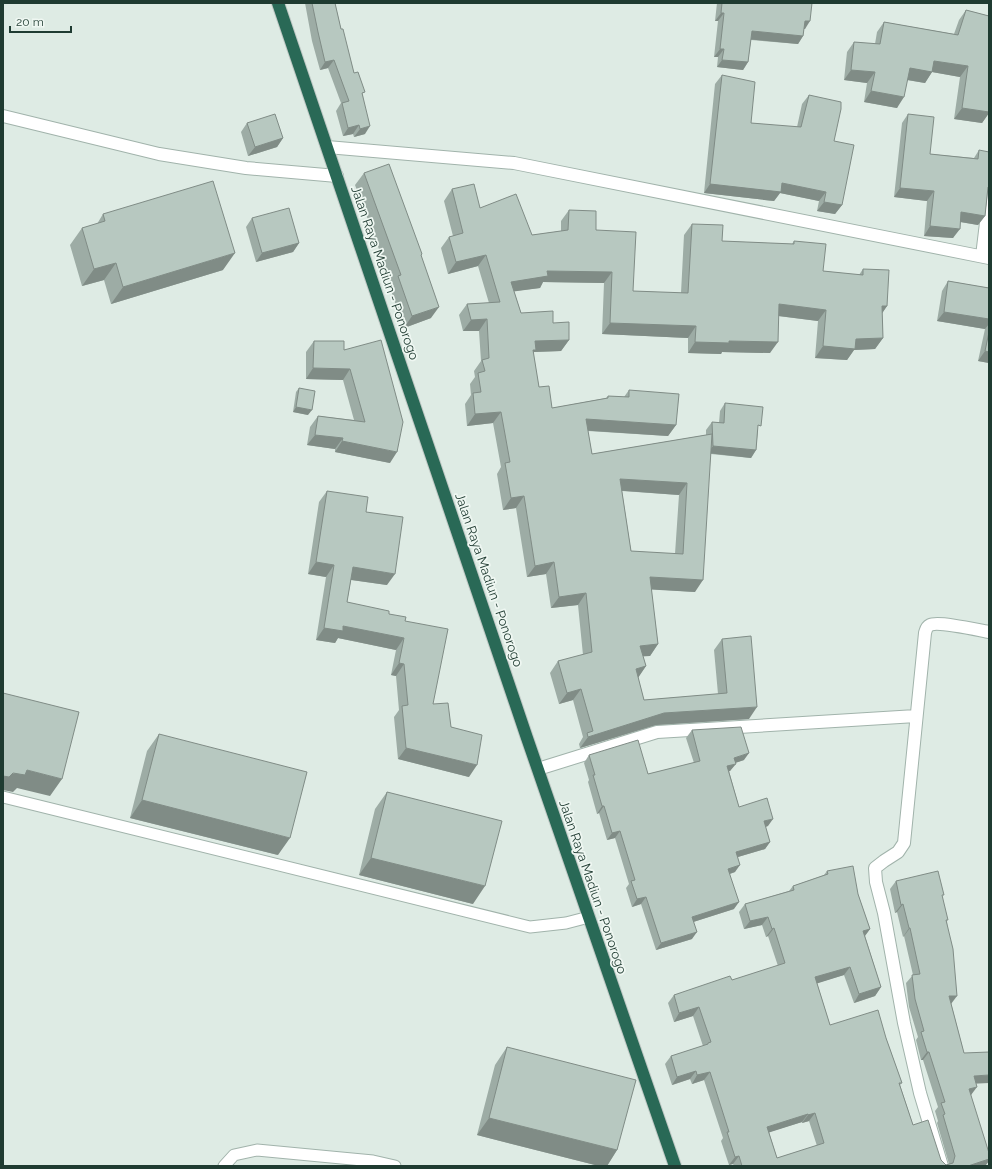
<svg xmlns="http://www.w3.org/2000/svg" width="992" height="1169" font-family="Raleway,sans-serif">
<style>
.lines{fill:none;stroke-linecap:round;stroke-linejoin:round}
.lane-casing{stroke:#a1b3ab;stroke-width:13}
.street-casing{stroke:#a1b3ab;stroke-width:14}
.highway-casing{stroke:#c0c8c5;stroke-width:14}
.lane{stroke:#fff;stroke-width:11}
.street{stroke:#fff;stroke-width:12}
.highway{stroke:#296956;stroke-width:12}
.wall{fill:#9daca5;fill-rule:evenodd}
.shaded-wall{fill:#808c86}
.building{fill:#b7c8c0;stroke:#808c86;fill-rule:evenodd}
.labels{text-anchor:middle;dominant-baseline:central;stroke-width:3.5;stroke-linejoin:round;paint-order:stroke}
.street-label{font-size:13px;fill:#1f3b31;stroke:#eff7f2}
</style>
<rect width="100%" height="100%" fill="#deebe4"/>
<g class="lines">
<g class="lane-casing">
<path id="lane" d="M3,797L530,927L566,923L589,917
M224,1166L234,1155L257,1150L373,1161L395,1166"/>
</g>
<g class="street-casing">
<path id="street" d="M3,116L159,154L246,168L337,176
M327,147L514,163L989,258
M982,256L989,198
M538,769L657,732L916,716
M942,1166L920,1093L904,1023L884,913L876,882L875,868L884,861L898,852L904,843L925,633C926,630 926,627 930,625C938,621 978,630 989,632"/>
</g>
<g class="highway-casing">
<path id="highway" d="M278,3L527,738L675,1166"/>
</g>
<use href="#lane" class="lane"/>
<use href="#street" class="street"/>
<use href="#highway" class="highway"/>
</g>
<path class="wall" d="M305,3H335L341,29L354,73L363,95L365,134L354,137L353,134L343,136L336,111L341,103L328,68L320,70L312,41Z
M717,3H812L805,29H804L803,36L798,44L751,40L748,62L743,70L717,67L718,57H714L718,21H715Z
M966,10L989,16V113L982,123L954,119L960,77L932,72L925,83L907,80L897,108L864,102L867,83L844,80L847,52L854,42L875,44L877,32L884,22L954,34L959,20Z
M722,75L751,123L797,127L802,104L809,95L834,141L842,205L835,214L817,211L819,201L780,193L774,201L704,193L715,84Z
M908,114L930,154L974,158L979,150L988,191L985,216L978,225L960,222L953,238L924,236L927,201L894,197L902,123Z
M247,123L283,138L277,147L248,156L241,132Z
M364,173L422,254L421,256L431,318L404,328L390,288L392,284L355,185Z
M452,189L480,208L532,235L561,231V221L569,210L596,230L633,291L681,293L684,235L692,224L722,241L792,244L794,241L823,271L859,275L863,269L887,306L882,313L883,338L875,349L854,350L847,360L815,358L818,321L778,316L770,353L722,352L721,354L688,353V338L602,334L604,283L543,282L540,288L514,291L521,313L553,323L569,340L561,351L534,352L533,353L539,387L552,408L606,398L608,396L624,397L629,390L676,425L668,436L588,431L592,454L706,435V430L712,422L719,423L720,411L725,403L758,430L756,450L751,458L711,454L695,592L651,589L658,644L650,656H643L646,666L638,677L644,700L718,694L714,650L722,639L749,719L656,725L580,748L579,744L583,737L573,700L559,704L550,673L558,661L583,655L578,605L551,608L546,574L527,577L516,508L503,510L497,474L501,467L493,423L467,426L465,404L471,395L470,384L475,377L474,371L481,361L479,331H463L459,315L467,304L489,303L478,266L448,274L441,248L449,237L453,236L444,201ZM622,491L679,495L675,554L631,551Z
M103,214L223,270L111,304L104,280L82,286L70,245L82,228L97,224Z
M252,218L299,243L293,252L256,262L246,227Z
M948,281L989,288V363L978,361L985,329L937,321L942,291Z
M314,341L344,350L390,463L335,452V449L307,445L310,427L318,416L354,420L343,380L306,379V352Z
M299,388L308,415L293,412L296,392Z
M327,491L366,512L387,585L351,580L347,602L389,614L405,621L433,704L451,727L469,777L398,759L394,717L399,710L396,676L391,675L396,650L338,638L335,643L316,640L326,577L308,574L319,502Z
M692,730L744,760L735,763L730,771H729L739,807L768,826L765,827L770,842L765,849L738,857L735,872L730,874L734,909L693,922L692,939L656,950L641,904L632,907L626,888L629,884L615,838L607,840L599,813L597,814L588,782L589,780L584,763L589,755L648,774L694,763L686,738Z
M159,734L278,855L130,818L147,751Z
M387,792L473,904L359,875L375,809Z
M827,871L858,894L870,929L865,936L881,987L875,996L854,1003L844,975L817,983L830,1025L886,1038L902,1083L900,1085L913,1125L941,1160L946,1165L949,1164L937,1123L938,1121L935,1111L938,1107L923,1060H921L916,1040L918,1037L909,1007L906,983L913,975L904,936L903,937L897,912L895,913L890,889L896,881L942,897L947,921L951,1003L964,1053L976,1084L971,1095H970L989,1161L985,1166H734L733,1164L729,1165L721,1141L723,1138L704,1080L692,1084L690,1079L672,1085L665,1064L671,1056L703,1046L693,1016L674,1022L668,1003L674,995L732,980L778,966L768,936L766,937L762,925L744,929L739,912L745,904L789,891L793,886L824,875ZM809,1121L817,1146L777,1158L769,1132L802,1122V1123Z
M507,1047L617,1150L607,1166H599L477,1135L495,1065Z"/>
<path class="shaded-wall" d="M721,13H724L718,21H715Z
M805,21H810L805,29H799Z
M752,31L803,36L798,44L746,39Z
M720,49H724L718,57H714Z
M334,60L328,68L320,70L325,62Z
M722,60L748,62L743,70L717,67Z
M934,61L968,66L960,77L932,72L925,83L902,79L910,68Z
M851,70L875,72L867,83L844,80Z
M871,91L904,97L897,108L864,102Z
M962,108L989,112V113L982,123L954,119Z
M359,125L353,134L343,136L348,128Z
M370,126L365,134L354,137L360,129Z
M283,138L277,147L248,156L255,147Z
M782,183L826,192L819,201L780,193L774,201L704,193L710,184Z
M900,188L934,191L927,201L894,197Z
M824,202L842,205L835,214L817,211Z
M961,212L985,216L978,225L955,221Z
M930,226L960,229L953,238L924,236Z
M299,243L293,252L256,262L262,253Z
M235,253L223,270L111,304L123,287Z
M486,255L478,266L448,274L456,262Z
M116,263L104,280L82,286L94,269Z
M547,271L612,272L604,283L543,282L540,288L503,293L511,282Z
M779,304L826,310L818,321L771,315Z
M882,306H887L879,318Z
M439,307L431,318L404,328L412,316Z
M944,312L989,319V324L985,329L937,321Z
M487,319L479,331H463L471,320Z
M610,323L696,326L688,338L602,334Z
M883,338L875,349L854,350L847,360L815,358L823,346L856,339Z
M569,340L561,351L534,352L528,361L535,341Z
M729,341L778,342L770,353L722,352L721,354L688,353L695,342Z
M985,351L989,352V363L978,361Z
M313,368L350,369L343,380L306,379Z
M296,407L312,410L308,415L293,412Z
M501,412L493,423L467,426L475,414Z
M586,419L676,425L668,436L578,430Z
M315,435L343,438L335,449L307,445Z
M342,441L397,452L390,463L335,452Z
M713,446L756,450L751,458L707,453Z
M620,479L687,483L679,495L612,490Z
M524,496L516,508L503,510L511,498Z
M316,562L334,565L326,577L308,574Z
M554,562L546,574L527,577L535,566Z
M353,567L395,574L387,585L345,579Z
M650,577L703,580L695,592L642,589Z
M586,593L578,605L551,608L559,597Z
M343,626L404,638L396,650L338,638L335,643L316,640L324,628Z
M658,644L650,656L632,657L640,646Z
M399,663L404,664L396,676L391,675Z
M646,666L638,678L636,669Z
M581,689L573,700L559,704L567,693Z
M757,707L749,719L656,725L580,748L588,737L664,713Z
M406,748L477,765L469,777L398,759Z
M749,753L744,760L729,765L734,758Z
M736,764L730,771L722,773L727,766Z
M27,770L62,779L50,796L17,788L13,792L3,790V776Z
M142,800L290,838L278,855L130,818Z
M602,806H604L599,813L597,814Z
M773,819L768,826L759,829L764,821Z
M620,831L615,838L607,840L612,833Z
M770,842L765,849L731,859L736,852Z
M371,858L485,886L473,904L359,875Z
M740,865L735,872L723,876L728,869Z
M646,897L641,904L632,907L637,899Z
M739,902L734,909L687,924L692,917Z
M903,904L897,912L895,913L901,905Z
M768,917L762,925L744,929L750,921Z
M774,928L768,936L766,937L772,929Z
M909,928H910L904,936L903,937Z
M870,929L864,937L863,931Z
M697,932L692,939L656,950L661,943Z
M850,967L844,975L809,986L815,977Z
M881,987L875,996L854,1003L859,994Z
M949,996H957L951,1004Z
M699,1007L693,1016L674,1022L679,1013Z
M927,1052H929L923,1060H921Z
M696,1071L690,1079L672,1085L677,1077Z
M710,1072L704,1080L692,1084L697,1075Z
M989,1075V1083L968,1084L974,1076Z
M977,1087L971,1095L963,1097L969,1089Z
M815,1113L809,1121L802,1123L808,1115Z
M808,1114L802,1122L761,1135L767,1127Z
M489,1118L617,1150L607,1166H599L477,1135Z
M739,1156L733,1164L729,1165L735,1157Z
M989,1159V1161L985,1166H968Z"/>
<path class="building" d="M312,3H335L341,29H343L354,73L358,72L365,92L362,93L370,126L360,129L359,125L348,128L342,103L349,101L334,60L325,62L318,32Z
M722,3H812L810,21H805L803,36L752,31L748,62L722,60L724,49H720L724,13H721Z
M966,10L989,16V112L962,108L968,66L934,61L932,72L910,68L904,97L871,91L875,72L851,70L854,42L880,44L884,22L958,35Z
M722,75L755,82L751,123L801,127L809,95L841,102V109L834,141L854,145L842,205L824,202L826,192L782,183L781,192L710,184Z
M275,114L283,138L255,147L247,123Z
M908,114L934,117L930,154L978,159L979,150L989,152V186L988,187L985,216L961,212L960,229L930,226L934,191L900,188Z
M389,164L422,254L421,255L439,307L412,316L398,276L401,275L364,173Z
M213,181L235,253L123,287L116,263L94,269L82,228L105,221L103,214Z
M474,184L480,208L516,194L532,235L568,230L569,210L596,211V230L636,232L633,291L688,293L692,224L723,225L722,241L794,244V241L826,244L823,271L863,275V269L889,270L887,306H882L883,338L856,339L855,349L823,346L826,310L779,304L778,342L729,341V343L695,342L696,326L610,323L612,272L547,271L548,276L511,282L521,313L553,311V323L569,322V340L535,341L536,350H533L539,387L549,386L552,408L608,398V396L629,397V390L679,394L676,425L586,419L592,454L712,434L703,580L650,577L658,644L640,646L646,666L636,669L644,700L727,693L722,639L751,636L757,707L664,713L588,737L587,733L593,731L581,689L567,693L558,661L592,652L586,593L559,597L554,562L535,566L524,496L511,498L505,463L510,462L501,412L475,414L473,393L481,392L478,373L485,371L482,360L489,358L487,319L471,320L467,304L500,302L486,255L456,262L449,237L463,233L452,189ZM620,479L687,483L683,554L631,551Z
M289,208L299,243L262,253L252,218Z
M948,281L989,288V319L944,312Z
M989,332V352L985,351Z
M381,340L403,422L397,452L342,441L343,438L315,435L318,416L365,422L350,369L313,368L314,341H344V350Z
M299,388L315,391L312,410L296,407Z
M725,403L763,407L761,426L758,425L756,450L713,446L712,422L724,423Z
M327,491L368,497L366,512L403,517L395,574L353,567L347,602L389,611V614L406,617L405,621L448,629L433,704L448,703L451,727L482,735L477,765L406,748L402,706L408,705L404,664L399,663L404,638L343,626V631L324,628L334,565L316,562Z
M3,693L79,712L62,779L27,770L25,775L13,773L9,777L3,776Z
M741,727L749,753L734,758L736,764L727,766L739,807L767,798L773,819L764,821L770,842L736,852L740,865L728,869L739,902L692,917L697,932L661,943L646,897L637,899L631,881L635,880L620,831L612,833L604,806H602L593,775H595L589,755L638,740L648,774L700,761L692,730Z
M159,734L307,772L290,838L142,800Z
M387,792L502,821L485,886L371,858Z
M853,866L858,894L870,929L863,931L881,987L859,994L850,967L815,977L830,1025L878,1010L886,1038L902,1083H899L913,1125L928,1120L941,1160L946,1165L953,1163L955,1156L943,1115L945,1114L941,1103L945,1102L929,1052H927L921,1032L924,1031L915,999L912,975L920,974L910,928H909L903,904L901,905L896,881L938,871L944,895H942L948,920H946L953,949L957,996H949L964,1053L989,1052V1075L974,1076L977,1087L969,1089L989,1153V1159L968,1166H742L739,1156L735,1157L727,1132H729L710,1072L697,1075L696,1071L677,1077L671,1056L708,1044V1043L711,1042L699,1007L679,1013L674,995L730,976L732,980L785,963L774,928L772,929L768,917L750,921L745,904L794,890L793,886L828,874L827,871ZM815,1113L824,1143L777,1158L767,1127L808,1114V1115Z
M507,1047L636,1080L617,1150L489,1118Z"/>
<g class="labels">
<g class="street-label">
<text transform="translate(385 273) rotate(71)">Jalan Raya Madiun - Ponorogo</text>
<text transform="translate(489 580) rotate(71)">Jalan Raya Madiun - Ponorogo</text>
<text transform="translate(593 887) rotate(71)">Jalan Raya Madiun - Ponorogo</text>
</g>
</g>
<rect width="992" height="1169" fill="none" stroke="#1f3b31" stroke-width="8"/>
<path d="M10 26v6h61v-6" fill="none" stroke="#1f3b31" stroke-width="2"/>
<text x="16" y="26" font-size="12" fill="#1f3b31" stroke="#eff7f2" stroke-width="3" paint-order="stroke">20 m</text>
</svg>
